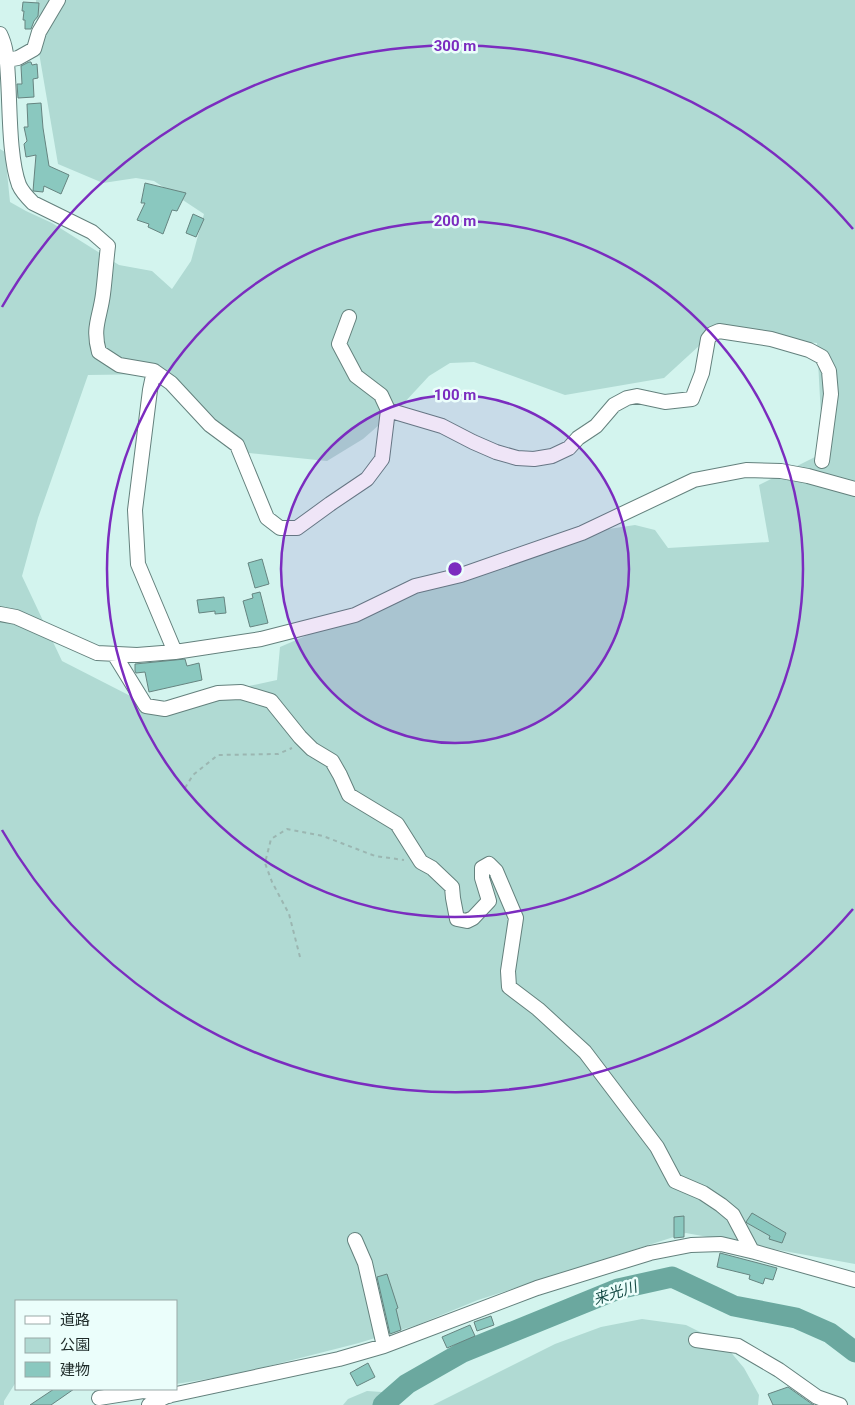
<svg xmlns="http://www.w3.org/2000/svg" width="855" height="1405" font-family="Roboto,'Noto Sans JP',sans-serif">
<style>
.green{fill:#b0dad3;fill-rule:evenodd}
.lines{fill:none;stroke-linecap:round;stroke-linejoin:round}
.river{stroke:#6ba89f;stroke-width:21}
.building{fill:#8ac8bf;stroke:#668480}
.minor-casing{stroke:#64817d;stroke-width:16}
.path{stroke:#9bb6b1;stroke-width:2;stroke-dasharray:4 4;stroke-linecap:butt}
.minor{stroke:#fff;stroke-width:14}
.ring{fill:none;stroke:#7b2cbf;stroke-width:2.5}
.labels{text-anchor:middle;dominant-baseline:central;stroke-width:5;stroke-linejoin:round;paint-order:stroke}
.water-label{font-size:15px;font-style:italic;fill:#154b45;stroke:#ebfefb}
.centre{fill:#7b2cbf;stroke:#ebfefb;stroke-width:2.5}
.ring-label{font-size:15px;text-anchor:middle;font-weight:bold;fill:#7b2cbf;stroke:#ebfefb;stroke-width:5;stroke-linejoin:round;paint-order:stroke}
</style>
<rect width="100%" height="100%" fill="#d3f4ee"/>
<path class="green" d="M36,0H855V1264L686,1233L478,1300L417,1325L359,1343L233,1375L176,1384V1301H16V1382L4,1401V1405H0V149L5,152L10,202L26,211L52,223L119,265L152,271L172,289L191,261L204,214L154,181L136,178L103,183L58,164L37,41ZM712,334L817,343L823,453L759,485L769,542L668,548L655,530L635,525L582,533L373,607L280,647L277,680L152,707L62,661L22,576L38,518L88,375L158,374L240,452L327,461L363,439L403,404L429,376L450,363L474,362L565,395L664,378Z
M642,1319L686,1325L724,1344L744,1368L759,1395L758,1405H433L555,1344L601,1327Z
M367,1391L382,1392L384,1398L379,1405H343L348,1399Z"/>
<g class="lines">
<path class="river" d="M383,1405L407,1384L463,1352L618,1289L672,1277L734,1306L796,1318L830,1333L855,1352"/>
</g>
<path class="building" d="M23,2L39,3L38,16L34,21L31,29H25V20H23L24,11H22Z
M29,62H31L32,65L37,64L38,78L33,79L34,97L18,98L17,84H22L21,66Z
M41,103L43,128L49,166L69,175L61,194L44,186L43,192L33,191L36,155L26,157L24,144L27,141L24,127H28L27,104Z
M145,183L186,193L177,211L172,210L163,234L148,227L149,224L137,220L145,203H141Z
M193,214L204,219L196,237L186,233Z
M262,559L269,584L255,588L248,563Z
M260,592L268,623L250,627L243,601L253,598L252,594Z
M224,597L226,613L215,614V611L199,613L197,600Z
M185,659L187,666L199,663L202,680L149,692L145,672L136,673L135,671V664Z
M752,1213L786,1233L782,1243L769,1239L770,1236L747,1223L746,1222Z
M684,1216V1237L674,1238V1217Z
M720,1253L777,1268L773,1280L765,1278L763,1284L749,1279L750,1275L717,1267Z
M387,1274L398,1308L396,1309L401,1330L390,1334L377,1277Z
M491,1316L494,1325L477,1331L474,1322Z
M470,1325L475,1336L447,1348L442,1337Z
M368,1363L375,1377L357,1386L350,1373Z
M788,1387L812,1404L814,1405H773L768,1394Z
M54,1389H74L51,1405H30Z"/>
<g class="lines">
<g class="minor-casing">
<path id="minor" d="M0,34C7,48 7,63 8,78C10,108 9,158 19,185C22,192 28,198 33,203L92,232L108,246C106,262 105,278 103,294C100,318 92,327 99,352L119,365L154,371
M7,60L18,58L34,49L39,32L58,0
M388,410L442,426L473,442L496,452L517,458L534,459L552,456L569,448L578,438L596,426L614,405L627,398L637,396L665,402L692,399L702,373L708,339L712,334L719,331L771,339L809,350L822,357L829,371L831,394L822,461
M0,614L16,617L97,653L137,655L175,652L261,639L355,615L415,586L461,575L582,533L694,480L746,470L781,471L808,476L855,489
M175,652L138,564L135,510L150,390L154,371L171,383L210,425L237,445L267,518L280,528H297L330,504L367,479L382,459L388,410L381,395L356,376L339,344L349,317
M114,654L146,706L165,709L218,693L241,692L271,701L300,737L312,749L332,761L340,775L349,795L397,824L421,862L432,868L452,887L453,898L457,919L467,921L473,918L489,901L482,878V868L489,864L496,871L516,918L508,971L509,987L538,1009L585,1052L657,1147L675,1181L703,1193L721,1205L733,1215L752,1251
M355,1240L365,1263L384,1346
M696,1340L738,1346L779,1370L817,1397L840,1405
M99,1398L143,1391L169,1396
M149,1405L167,1396L339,1359L384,1346L537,1288L650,1253L691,1245L721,1244L755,1252L855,1280"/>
</g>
<path class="path" d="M185,788L193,775L218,755L278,754L292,748
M300,957L289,914L272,882L265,863L271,839L287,829L323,836L375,856L404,860"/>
<use href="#minor" class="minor"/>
</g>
<circle cx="455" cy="569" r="174" fill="#7b2cbf" fill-opacity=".12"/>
<g class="ring">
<circle cx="455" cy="569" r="174"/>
<circle cx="455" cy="569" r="348"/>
<path d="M853 909A523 523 0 0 1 2 830M2 307A523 523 0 0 1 853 229"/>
</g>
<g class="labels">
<g class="water-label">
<text transform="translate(615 1293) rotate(-18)">来光川</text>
</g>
</g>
<circle cx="455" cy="569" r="8" class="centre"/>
<g class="ring-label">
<text x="455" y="51">300 m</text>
<text x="455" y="226">200 m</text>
<text x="455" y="400">100 m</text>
</g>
<rect x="15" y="1300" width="162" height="90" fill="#ebfefb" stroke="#99a9a7"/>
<rect x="25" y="1316" width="25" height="8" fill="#ffffff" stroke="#99a9a7"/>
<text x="60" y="1325" font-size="15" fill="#1d2a28">道路</text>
<rect x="25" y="1338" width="25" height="15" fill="#b0dad3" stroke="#99a9a7"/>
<text x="60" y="1350" font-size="15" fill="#1d2a28">公園</text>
<rect x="25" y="1362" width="25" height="15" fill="#8ac8bf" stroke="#99a9a7"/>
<text x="60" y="1375" font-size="15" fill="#1d2a28">建物</text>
</svg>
